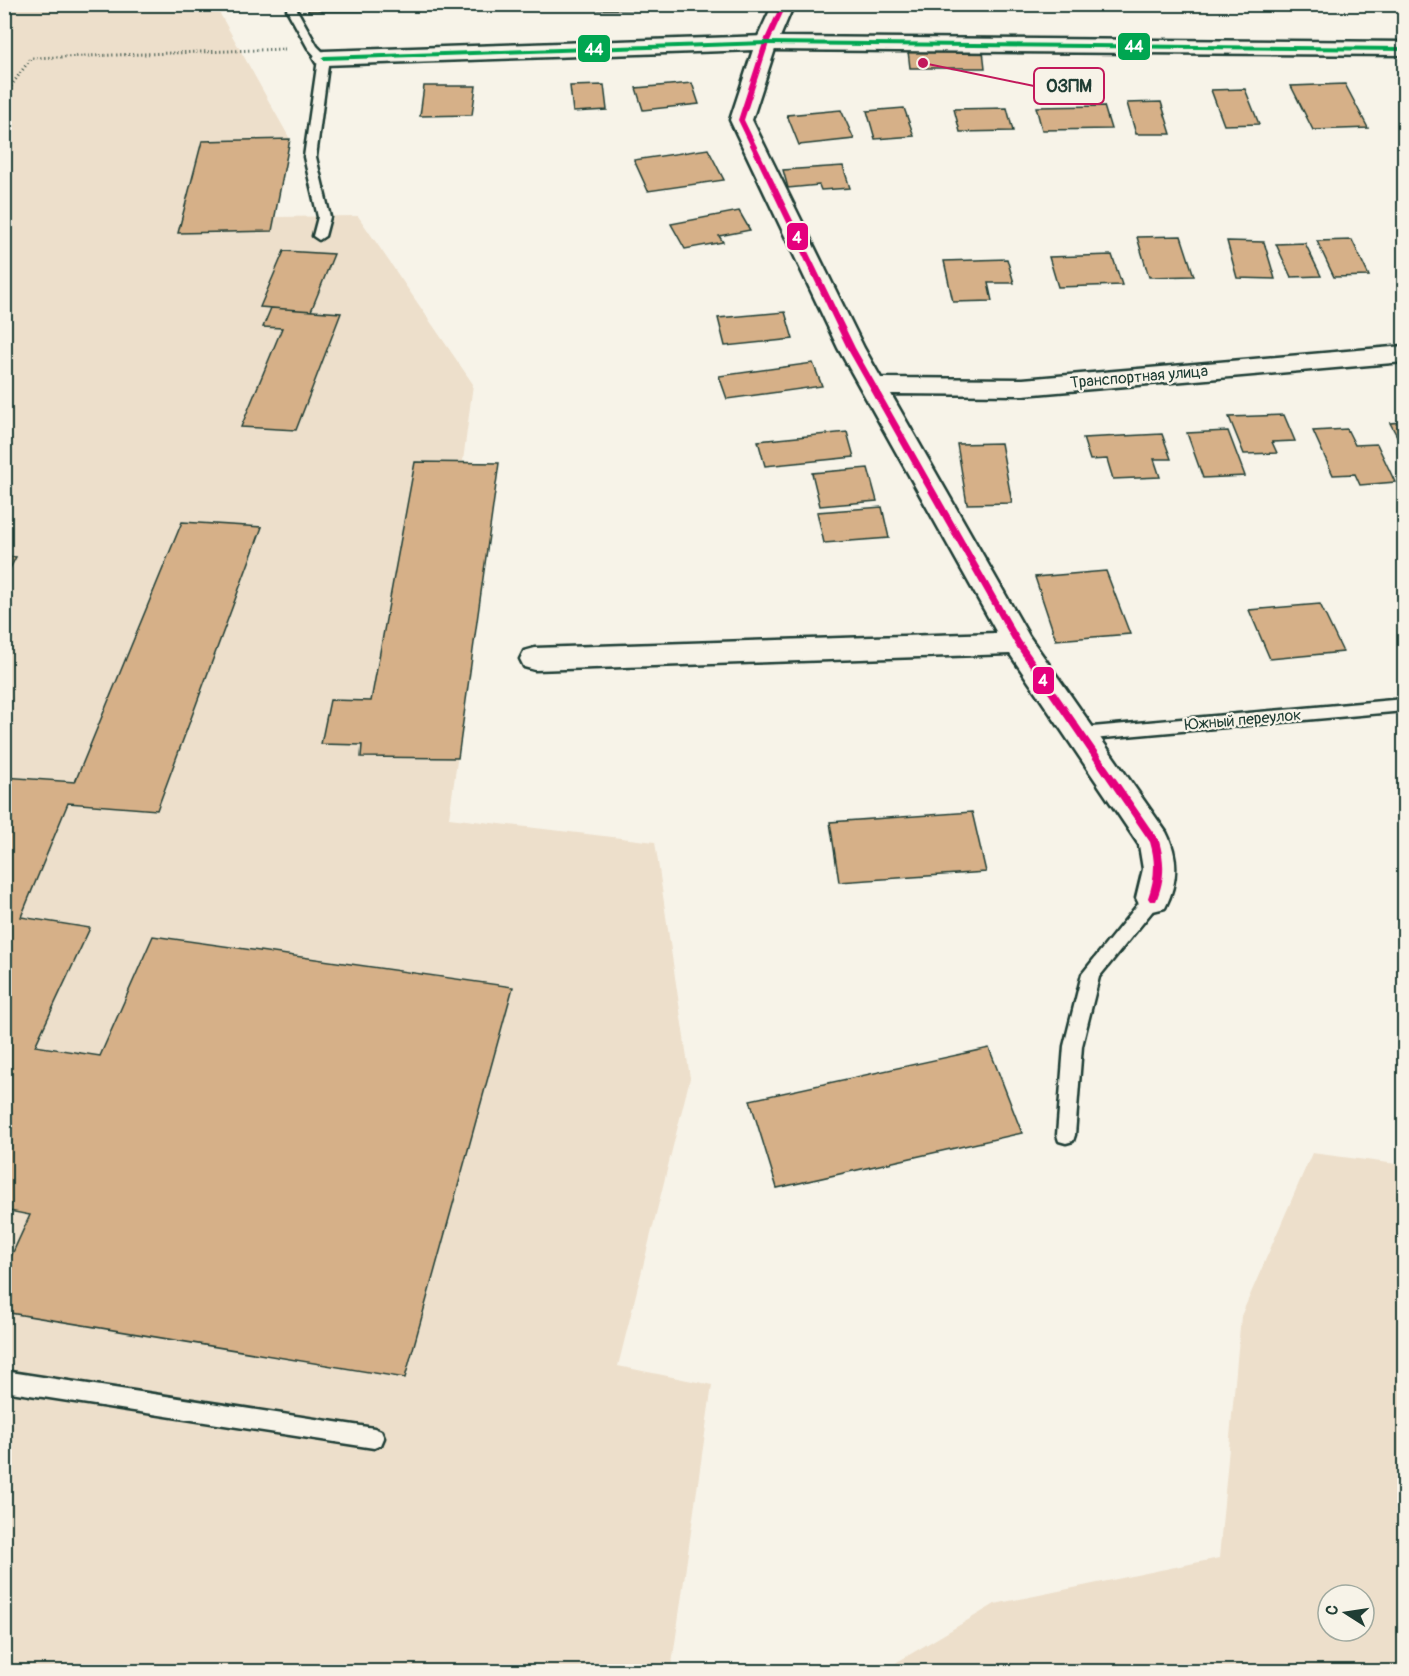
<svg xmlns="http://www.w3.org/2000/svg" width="1409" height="1676" font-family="Pangolin,sans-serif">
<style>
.built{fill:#eddfcb;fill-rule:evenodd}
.building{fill:#d6b088;stroke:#1f3d34;stroke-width:1.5}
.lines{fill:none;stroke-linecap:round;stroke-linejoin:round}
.lane-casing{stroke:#1f3d34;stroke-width:5}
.street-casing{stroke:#1f3d34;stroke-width:5}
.secondary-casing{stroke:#1f3d34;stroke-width:5}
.path{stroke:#1f3d34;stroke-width:3;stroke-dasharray:1 3;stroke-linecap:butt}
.lane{fill:#f7f3e8;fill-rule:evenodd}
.street{fill:#f7f3e8;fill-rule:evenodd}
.secondary{fill:#f7f3e8;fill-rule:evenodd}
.bus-1-casing{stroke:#f7f3e8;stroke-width:5}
.bus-2-casing{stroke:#f7f3e8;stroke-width:5}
.bus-1{fill:#e5007d;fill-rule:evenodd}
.bus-2{fill:#00a651;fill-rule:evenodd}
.labels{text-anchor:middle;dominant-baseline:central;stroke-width:4.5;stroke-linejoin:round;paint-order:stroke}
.street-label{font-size:16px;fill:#1f3d34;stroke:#f7f3e8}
.leader{fill:none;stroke:#c2185b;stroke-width:2}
.callout-dot{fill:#c2185b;stroke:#f7f3e8;stroke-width:2}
.callout{fill:#f7f3e8;stroke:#c2185b;stroke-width:2}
.callout-label{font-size:18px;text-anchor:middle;font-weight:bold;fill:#1f3d34}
.line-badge{stroke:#f7f3e8;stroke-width:2}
.badge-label{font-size:16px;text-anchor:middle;font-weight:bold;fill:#fff}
</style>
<rect width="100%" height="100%" fill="#f7f3e8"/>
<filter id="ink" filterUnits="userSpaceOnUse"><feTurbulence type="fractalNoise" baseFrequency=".0167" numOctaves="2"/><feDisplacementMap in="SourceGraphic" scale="12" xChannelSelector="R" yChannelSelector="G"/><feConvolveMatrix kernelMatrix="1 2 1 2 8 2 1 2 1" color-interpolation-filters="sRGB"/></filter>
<g filter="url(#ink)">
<path class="built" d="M5,5H215L290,139L275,217L358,216L473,384L463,461L499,463L449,818L655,842L690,1078L618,1366L712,1385L671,1671L5,1672Z
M1312,1153L1404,1165V1671H882L995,1604L1219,1558L1241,1316ZM1328,1595H1364V1631H1328Z"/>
<path class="building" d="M309,4H511L510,10L308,11Z
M526,4H727V9L525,10Z
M908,51H983L985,68H910Z
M692,83L699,104L643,110L636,88Z
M1345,84L1368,128L1313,130L1291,86Z
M604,85L607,110L573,112L570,86Z
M424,86H476L472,115L420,116Z
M1245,89L1259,124L1224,125L1211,90Z
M1161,102L1171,134H1136L1127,103Z
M1104,106L1111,129L1042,130L1036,107Z
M904,108L914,136L875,139L867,111Z
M1007,108L1013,131L960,132L954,109Z
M841,110L854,139L799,145L787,115Z
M290,139L272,231L178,233L202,141Z
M708,149L724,180L648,191L634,160Z
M843,166L850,188L821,190L819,185L788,188L783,170Z
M739,211L750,230L719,236L723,242L685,249L671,224Z
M1181,236L1194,276L1149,277L1137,237Z
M1352,240L1369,276L1334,277L1317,241Z
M1227,241L1264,242L1275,279L1237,278Z
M1305,243L1321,276L1291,277L1276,244Z
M284,251L334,254L311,311L260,307Z
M1112,255L1122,285L1058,287L1049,257Z
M1007,259L1014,283H988L992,301L953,302L944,261Z
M271,308L341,313L296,430L241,427L282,328L263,327Z
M785,312L793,339L725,346L718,318Z
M813,363L822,386L727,399L719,376Z
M1284,415L1295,441L1272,442L1277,453L1244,454L1229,417Z
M1404,422V449L1390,423Z
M1347,429L1355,445L1377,444L1395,482L1360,485L1355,474L1333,475L1313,431Z
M1228,431L1245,476L1203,478L1187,433Z
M847,432L854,457L765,466L758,441Z
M1162,434L1171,459H1154L1160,477L1113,479L1107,459L1090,460L1083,438Z
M1001,443L1012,503L967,504L957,444Z
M415,462L499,463L458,758L361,757L362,745L321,744L330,700L371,701Z
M868,468L877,501L820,506L812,473Z
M882,507L889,538L824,543L817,512Z
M182,522L262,527L157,810L68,803L21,917L90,928L35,1046L100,1056L153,936L513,987L405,1378L4,1312V1272L30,1215L4,1210V777L75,782Z
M4,556L16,557L4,580Z
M1106,571L1130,634L1056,640L1035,577Z
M1320,604L1343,652L1270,659L1249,610Z
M972,812L986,872L839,882L830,822Z
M989,1048L1022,1133L777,1188L750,1100Z"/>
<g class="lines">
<g class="lane-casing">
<path id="lane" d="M289,4H300L297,10L317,46L329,58L316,157L330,217L325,236L319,240L313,236L318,217L304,157L318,59L308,48L287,10Z
M1404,699V711L1081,740L1075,738L1073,734L1075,730L1081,728Z
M1153,891L1159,893L1161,898L1159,903L1099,977L1082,1046L1075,1135L1073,1141L1066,1143L1059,1141L1057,1135L1064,1046L1082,974L1147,893Z
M4,1371L374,1428L381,1431L384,1438L381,1445L374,1448L4,1391Z"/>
</g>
<g class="street-casing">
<path id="street" d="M766,36L774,38L777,43L752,120L864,348L881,378L1023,379L1404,346V362L1023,395L891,394L1029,636L1166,832C1179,857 1178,882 1165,908L1153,911L1141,908L1136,898L1143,869L1139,845L1010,654L535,670L524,667L520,659L524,651L535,648L997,633L838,348L730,120L753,50L324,65L316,63L313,58L316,53L324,51Z"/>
</g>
<g class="secondary-casing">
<path id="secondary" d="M773,4H794L780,37L1404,42V55L766,50L758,48L755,43Z"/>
</g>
<path class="path" d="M4,96L31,58L285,49"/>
<use href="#lane" class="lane"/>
<use href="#street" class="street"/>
<use href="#secondary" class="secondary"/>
<g class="bus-1-casing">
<path id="bus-1" d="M781,4H787L769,43L744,120L855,348L1021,641L1159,841C1165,862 1165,880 1156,901H1150L1148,898C1155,878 1156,862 1150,842L1014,643L847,348L738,120L763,43Z"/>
</g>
<g class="bus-2-casing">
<path id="bus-2" d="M766,41L1404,47V51L766,45L324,60L321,58L324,56Z"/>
</g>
<use href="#bus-1" class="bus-1"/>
<use href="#bus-2" class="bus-2"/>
</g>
</g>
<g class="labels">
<g class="street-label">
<text transform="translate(1139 377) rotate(-5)">Транспортная улица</text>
<text transform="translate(1243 720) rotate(-5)">Южный переулок</text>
</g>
</g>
<path class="leader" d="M923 63L1034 86"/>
<circle class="callout-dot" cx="923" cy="63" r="6"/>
<rect class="callout" x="1034" y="68" width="70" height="36" rx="6"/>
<g class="callout-label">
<text x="1069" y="92">ОЗПМ</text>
</g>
<g class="line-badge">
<rect x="1117" y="32" width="34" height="29" rx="6" fill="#00a651"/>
<rect x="577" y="34" width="34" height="29" rx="6" fill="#00a651"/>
<rect x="786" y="222" width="23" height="29" rx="6" fill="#e5007d"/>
<rect x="1032" y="666" width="23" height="29" rx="6" fill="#e5007d"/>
</g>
<g class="badge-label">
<text x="1134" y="52">44</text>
<text x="594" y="55">44</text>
<text x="797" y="243">4</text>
<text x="1043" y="686">4</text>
</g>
<rect width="1409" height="1676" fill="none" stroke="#f7f3e8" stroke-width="24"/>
<rect x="12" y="12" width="1385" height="1652" fill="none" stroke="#1f3d34" stroke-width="2" filter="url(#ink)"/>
<g transform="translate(1346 1613) rotate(282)"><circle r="28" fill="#f7f3e8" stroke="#a1aaa0" stroke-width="1.5"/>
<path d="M0-4.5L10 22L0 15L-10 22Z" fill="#1f3d34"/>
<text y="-9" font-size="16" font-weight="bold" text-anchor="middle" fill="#1f3d34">С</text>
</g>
</svg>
